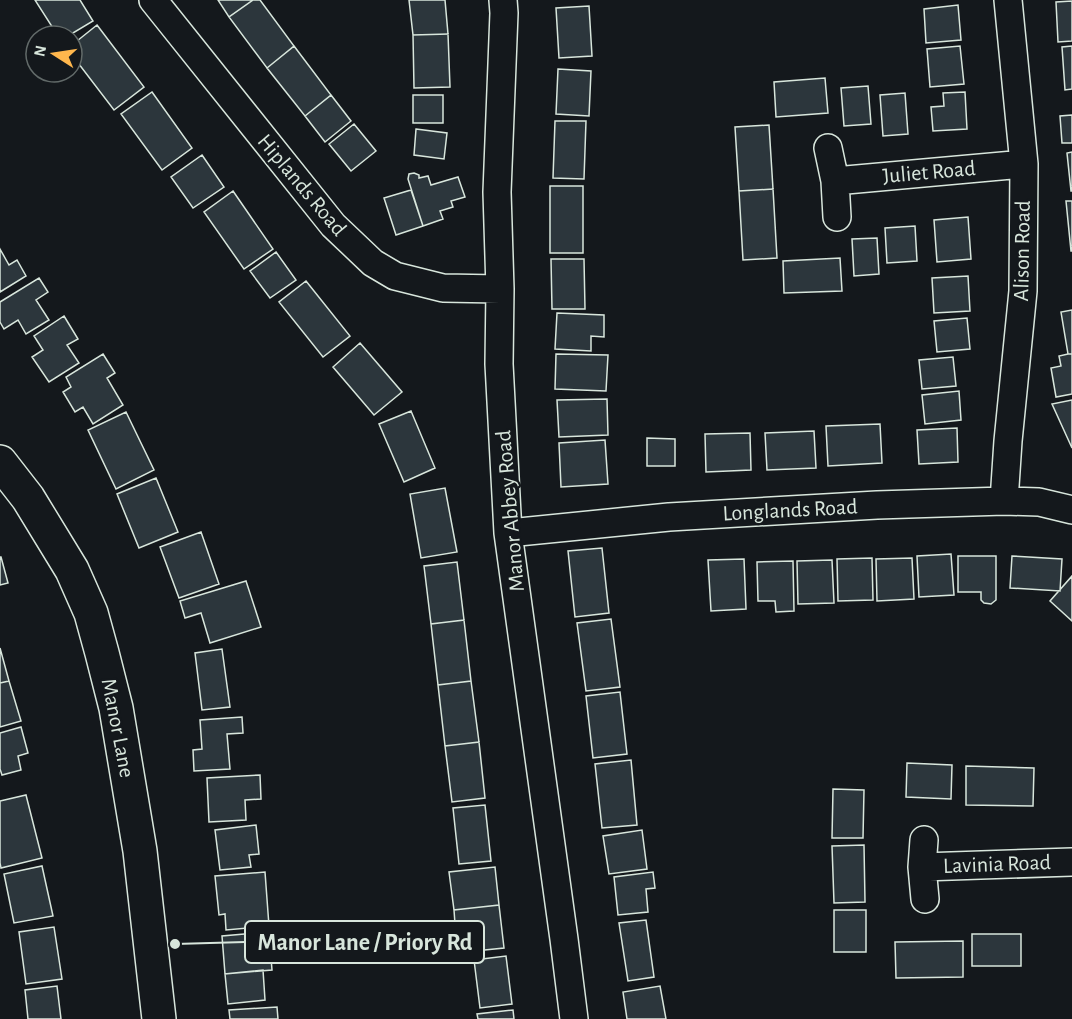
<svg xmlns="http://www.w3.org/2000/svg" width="1072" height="1019" font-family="'Alegreya Sans',sans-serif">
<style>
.building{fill:#2c363c;stroke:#d8e6dc;stroke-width:1.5}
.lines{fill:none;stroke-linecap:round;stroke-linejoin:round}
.minor-casing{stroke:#d8e6dc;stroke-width:30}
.major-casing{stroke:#d8e6dc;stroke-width:36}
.minor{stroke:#14181c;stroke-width:27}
.major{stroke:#14181c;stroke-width:33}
.labels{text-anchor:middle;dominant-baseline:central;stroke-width:4.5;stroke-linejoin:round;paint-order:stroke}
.street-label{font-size:22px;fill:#d8e6dc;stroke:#14181c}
.leader{fill:none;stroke:#d8e6dc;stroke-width:2}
.callout-dot{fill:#d8e6dc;stroke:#14181c;stroke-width:2}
.callout{fill:#14181c;stroke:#d8e6dc;stroke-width:2}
.callout-label{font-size:24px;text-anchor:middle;font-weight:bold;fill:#d8e6dc}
</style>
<rect width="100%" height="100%" fill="#14181c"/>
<path class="building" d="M35,0H80L93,21L68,36H58Z
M218,0H253L229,17Z
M253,0H260L294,46L267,68L229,17Z
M409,0H445L448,34L413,35Z
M1072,1V41L1058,42L1056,2Z
M958,5L961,40L926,43L924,9Z
M589,6L592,56L559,58L556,8Z
M97,25L144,87L114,110L72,55V45Z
M448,34L450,87L414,88L413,35Z
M294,46L331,95L305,116L267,68Z
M960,46L964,84L930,87L927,49Z
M1072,46V89L1065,90L1062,47Z
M558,69L591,71L589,116L556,114Z
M825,78L828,113L776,117L774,82Z
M868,86L871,124L844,126L841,88Z
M152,92L192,148L162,170L121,114Z
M965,92L967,129L933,131L931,107L944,106L943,93Z
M905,93L908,134L883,136L880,95Z
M331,95L351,121L325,142L305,116Z
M413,95H443V123H413Z
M1072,115V143H1062L1060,116Z
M555,121H586L584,179L553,178Z
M354,124L376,151L351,171L329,144Z
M769,125L773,189L739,191L735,127Z
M416,129L447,133L444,159L414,155Z
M1072,152V191H1071L1067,153Z
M202,155L224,187L193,208L171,177Z
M414,173L419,175V178L428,176L431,185L458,177L465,197L451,201L453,207L440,211L443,219L423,226L408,179L409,174Z
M550,186H583V253H550Z
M773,189L777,258L743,260L739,191Z
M411,190L423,226L396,235L384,198Z
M233,191L273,249L244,269L204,212Z
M1066,201H1072V251H1071Z
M968,217L971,259L937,262L934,220Z
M915,226L917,261L887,263L885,228Z
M877,238L879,274L854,276L852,239Z
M0,249L9,265L17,260L26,276L0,292Z
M276,252L296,280L270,298L250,271Z
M840,258L842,291L784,293L783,261Z
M551,259H584L585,309H552Z
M968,276L970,311L934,313L932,278Z
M39,278L48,292L36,300L49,320L26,334L18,320L4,329L0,322V302Z
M306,281L350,336L323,357L279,302Z
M1072,310V354H1068L1061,312Z
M557,313L604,315V337L591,336V351L555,349Z
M64,316L78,339L67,345L79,363L49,382L32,357L43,350L34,336Z
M967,318L970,349L937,352L934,321Z
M360,343L402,392L374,415L333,367Z
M103,354L115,373L107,378L123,405L93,424L83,407L75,412L63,392L71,387L66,377Z
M556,354L608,355L606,391L555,389Z
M1068,354H1072V394L1056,397L1051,368L1061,366L1059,356Z
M953,357L956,386L922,389L919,360Z
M959,391L961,420L925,424L922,395Z
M607,399L608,435L559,437L557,400Z
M1072,400V448L1052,404Z
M411,411L435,468L404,482L379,424Z
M126,412L154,470L116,489L88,430Z
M880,424L882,463L828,466L826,426Z
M957,428L958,462L919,464L917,430Z
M814,431L816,468L767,470L765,433Z
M750,433L751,470L706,472L705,434Z
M647,438L675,439V466H647Z
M605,440L608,484L561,487L559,443Z
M156,478L178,532L139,548L117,494Z
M445,488L457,552L421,558L410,494Z
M201,532L219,584L179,598L160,547Z
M602,548L609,613L575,617L568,551Z
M951,554L954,595L919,597L917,556Z
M958,556H996V600L991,604L984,603L981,600V592H958Z
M1012,556L1062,559L1060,591L1010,588Z
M0,557H1L8,583L0,585Z
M872,558L873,600L838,601L837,559Z
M912,558L914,599L877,601L876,559Z
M744,559L746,609L711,611L708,560Z
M832,560L834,603L798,604L797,561Z
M793,561L794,611L776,612L775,601H758L757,562Z
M457,562L464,620L431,624L424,566Z
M1072,576V621L1050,601Z
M246,581L261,627L210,643L201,613L185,618L180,601Z
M611,619L620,687L586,691L577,623Z
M464,620L471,681L438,685L431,624Z
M0,648L9,681L0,683Z
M222,649L230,707L202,710L195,653Z
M9,681L21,721L0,727V683Z
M471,681L479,742L445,746L438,685Z
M620,692L627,754L593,758L586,696Z
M242,717L243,733L227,734L230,769L194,771L193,750L202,749L200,720Z
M21,727L28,753L18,756L21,770L2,775L0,769V733Z
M479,742L485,798L452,802L445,746Z
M631,760L637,825L602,828L595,764Z
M907,763L952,765L951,799L906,797Z
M966,766L1034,768L1033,806L966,805Z
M260,775L261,799L245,800L246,820L209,822L207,778Z
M833,789L864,790L863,838H832Z
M26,795L42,858L1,868L0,863V801Z
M485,805L491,861L459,864L453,808Z
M256,825L259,854L249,855L251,867L220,870L215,830Z
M642,830L647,869L609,874L603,836Z
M864,845L865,902L834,903L832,846Z
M42,866L53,916L14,923L4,874Z
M495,867L499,905L454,910L449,872Z
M265,872L269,926L226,930L225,914L219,915L215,876Z
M653,872L655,888L646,889L648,912L618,915L614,877Z
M499,905L504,948L465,952L463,923L455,924L454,910Z
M834,910H866V952H834Z
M646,920L654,977L628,981L619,923Z
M54,927L62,979L26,984L19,932Z
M269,932L272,970L225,974L222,936Z
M972,934H1021V966H972Z
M963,941V977L896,978L895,942Z
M506,956L512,1004L480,1008L474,960Z
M263,970L265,1000L228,1004L225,974Z
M57,986L61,1019H28L25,990Z
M660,986L666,1019H627L623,992Z
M277,1007L278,1019H230L229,1010Z
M513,1010L514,1019H478L477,1014Z"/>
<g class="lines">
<g class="minor-casing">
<path id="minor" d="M153,0L333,225L373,263L395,276L443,288L500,289
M503,0L504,13L497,192L500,289L499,364L508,533L564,939L574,1019
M828,148L835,181L837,217
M835,181L1024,164
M1004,501L1008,441L1023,291L1024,164L1008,0
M508,533L669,517L877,505L1004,501L1039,502L1072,510
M922,867L924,840
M925,899L922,867L1072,862"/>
</g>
<g class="major-casing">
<path id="major" d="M0,462L28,498L72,570L91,613L102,653L116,708L140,851L159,1019"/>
</g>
<use href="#minor" class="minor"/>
<use href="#major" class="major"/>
</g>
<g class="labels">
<g class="street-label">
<text transform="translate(929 172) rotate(-5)">Juliet Road</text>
<text transform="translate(302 185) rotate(50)">Hiplands Road</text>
<text transform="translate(1022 251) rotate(-89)">Alison Road</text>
<text transform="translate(790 510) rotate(-3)">Longlands Road</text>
<text transform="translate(510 511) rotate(-95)">Manor Abbey Road</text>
<text transform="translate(118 728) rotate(79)">Manor Lane</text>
<text transform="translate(997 864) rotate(-2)">Lavinia Road</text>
</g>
</g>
<path class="leader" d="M175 944L245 942"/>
<circle class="callout-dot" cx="175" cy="944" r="6"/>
<rect class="callout" x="245" y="921" width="239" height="42" rx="6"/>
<g class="callout-label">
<text x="365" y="950">Manor Lane / Priory Rd</text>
</g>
<g transform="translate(54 54) rotate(282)"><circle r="28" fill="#14181c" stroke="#626a69" stroke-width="1.5"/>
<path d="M0-4.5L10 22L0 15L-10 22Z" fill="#ffb74d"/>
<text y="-9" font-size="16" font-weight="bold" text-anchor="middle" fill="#d8e6dc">N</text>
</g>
</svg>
